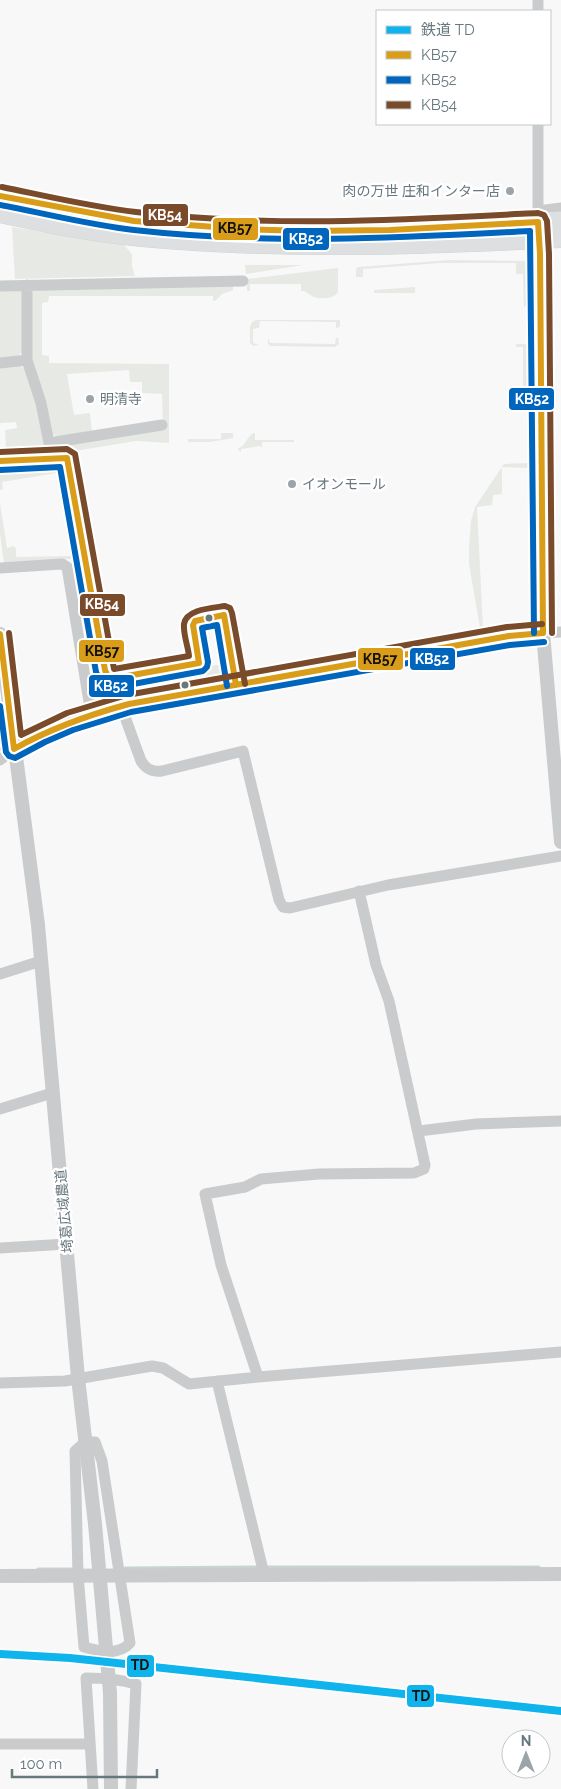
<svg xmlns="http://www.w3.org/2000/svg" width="561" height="1789" font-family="Raleway,'Noto Sans JP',sans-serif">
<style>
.green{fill:#e7e9e5}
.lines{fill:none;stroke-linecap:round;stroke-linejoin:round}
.stream{stroke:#cad3d4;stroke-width:3}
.trunk-casing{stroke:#d3d4d4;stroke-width:20}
.minor{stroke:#c9cbcc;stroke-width:11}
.tertiary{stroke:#c9cbcc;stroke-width:14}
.trunk{stroke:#dedfe0;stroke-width:19}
.tertiary-bridge{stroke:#c9cbcc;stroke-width:14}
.bus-1-casing{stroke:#fff;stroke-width:10}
.bus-2-casing{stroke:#fff;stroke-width:10}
.bus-3-casing{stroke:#fff;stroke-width:10}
.bus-1{stroke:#da9d19;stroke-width:6}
.bus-2{stroke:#0065bd;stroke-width:6}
.bus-3{stroke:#7a4b2a;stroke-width:6}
.rail-1-casing{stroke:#fff;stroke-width:11}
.rail-1{stroke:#0fb4ec;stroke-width:8}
.poi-dot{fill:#9aa4a9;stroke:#fff;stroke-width:2}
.bus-dot{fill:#67777e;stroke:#fff;stroke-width:2}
.labels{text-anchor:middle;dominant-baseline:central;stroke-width:5;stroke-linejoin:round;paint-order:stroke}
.poi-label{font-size:14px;fill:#67777e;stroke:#fff;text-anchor:start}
.street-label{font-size:14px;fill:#67777e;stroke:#fff}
.line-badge{stroke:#fff;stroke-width:2}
.badge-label{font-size:14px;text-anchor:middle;font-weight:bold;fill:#fff}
.pale-badge-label{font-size:14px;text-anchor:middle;font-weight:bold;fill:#111}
</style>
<rect width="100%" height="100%" fill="#f8f8f8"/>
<path class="green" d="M12,227L124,245L132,254V266L135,276L15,279Z
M450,260L527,261L528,305L524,307L523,274H516V263H440L363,269V277H356V269L358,267Z
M245,265H303L246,274Z
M338,268V292C334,299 319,300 312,296C307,293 306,291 301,291V284H250V291H247V279Z
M233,285V290L222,294L215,301H213V296H49L48,302L42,303V355L49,356V363L169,364V443L136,441L74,451L0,453V450L6,449L5,430L17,428L16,422L0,423V368L19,365L24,368L37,403L45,447L163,427L162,394L142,393V382H130L129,370L67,374L74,415L90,413L92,432L63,437L52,435L32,361V292L35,289Z
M415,287V293H374V290Z
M20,289L23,293V351L18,356L0,359V290Z
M256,320H340V327L336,328V322L260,321L259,328L253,329V343L259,345L253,346L250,343V327L252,322Z
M268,338L270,343L335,344L336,338H338L339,344L335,347L270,346L268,344Z
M516,344H528L529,404H516V403L523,402V347H516Z
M221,433H233V438L210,442H188V439H221Z
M253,433H255V440H294V442H262V448L260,446L241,449V452L239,451L238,449C246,445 247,437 253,433Z
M529,463V468L502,467V494L493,495L492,505L477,507L483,628H480L469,564V548L471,521L475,507L504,464Z
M64,469L65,478L63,472L2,482L3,489L0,490V474L2,472Z
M0,503L7,548L14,546L16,549V557L71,556V549H73L76,566L72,567L71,559L4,563L0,534Z
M216,665L222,666L223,675L161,686L127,696L97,701L92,697L91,690L93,687L102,685L103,691L143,684L142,678L187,671L188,676L203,674L202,668Z"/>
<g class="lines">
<path class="stream" d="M93,705L123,696L182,687
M18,738L62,715L87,707
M0,749L11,743
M266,1567H539
M125,1568L259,1567
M38,1569H72"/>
<g class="trunk-casing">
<path id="trunk" d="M0,196L134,221L242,229L305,231L390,230L561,221
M0,213C47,223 94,233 142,237C281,250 421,245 561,238"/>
</g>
<path class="minor" d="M538,11V0
M538,211L561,208
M538,222V124
M27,285V360L41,403L49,443L162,425
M0,286L243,281
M0,363L27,360
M0,568L62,564L67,567L91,714
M543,633L561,632
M121,706L141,761C146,769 152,772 162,771L243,751L279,900L283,907L290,908L388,885L561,856
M0,760L14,749
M0,974L41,961
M0,1109L52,1093
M419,1131L476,1124L561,1121
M0,1248L67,1244
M258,1377L221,1265L205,1194L245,1187L261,1179L319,1174L414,1173L424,1169L425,1165L389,1001L376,965L359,891
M217,1381L264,1574
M0,1383L65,1381L152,1366L163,1368L189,1384L258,1377L561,1352
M85,1442H95L102,1461L130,1643C119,1656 98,1651 84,1647L78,1575L75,1451Z
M0,1744H90
M93,1789L86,1678C104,1678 119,1679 136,1684L131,1789"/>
<path class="tertiary" d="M538,230L540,254L543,633L561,842
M0,634L38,925L78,1378L95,1524
M14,749C85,704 171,696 252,682C338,667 424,651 509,636L543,633
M0,1576L561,1574
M110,1693L111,1789"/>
<use href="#trunk" class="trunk"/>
<path class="tertiary-bridge" d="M95,1524L110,1693"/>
<g class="bus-1-casing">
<path id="bus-1" d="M0,196L134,221L242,229L305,231L390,230L538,222L540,254L543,633
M0,461L67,458L105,670L108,677L116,678L199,663L193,625L195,621L224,615L236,685
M0,634L14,749C51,728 88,715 129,704L509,636L543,633"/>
</g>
<g class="bus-2-casing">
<path id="bus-2" d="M0,205C43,213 90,225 134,230C266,245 398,238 530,231L534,633
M0,470L60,467L96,672C101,683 104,686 117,687L203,671L207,667L208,662L202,628L217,625L227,686
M0,706L6,752L9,756L15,758L45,742L73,730L131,712L510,645L544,642"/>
</g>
<g class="bus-3-casing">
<path id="bus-3" d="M2,187C46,196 92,207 136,212C270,228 404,220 538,213L544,215L547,221L549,254L552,633
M0,452L67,449L75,454L114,669L189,656C188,646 183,634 184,624C186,609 213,608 225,606L230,608L232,613L245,684
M9,633L21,735L67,713L127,695L507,627L542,624"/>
</g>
<use href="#bus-1" class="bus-1"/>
<use href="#bus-2" class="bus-2"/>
<use href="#bus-3" class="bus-3"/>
<g class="rail-1-casing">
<path id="rail-1" d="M0,1654L70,1658L561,1711"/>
</g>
<use href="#rail-1" class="rail-1"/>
</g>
<g class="poi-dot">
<circle cx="510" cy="191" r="5"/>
<circle cx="90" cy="399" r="5"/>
<circle cx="292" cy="484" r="5"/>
</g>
<g class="bus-dot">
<circle cx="209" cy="618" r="4.5"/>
<circle cx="185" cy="685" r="4.5"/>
</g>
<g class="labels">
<g class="poi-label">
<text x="500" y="191" text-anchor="end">肉の万世 庄和インター店</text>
<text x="100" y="399">明清寺</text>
<text x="302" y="484">イオンモール</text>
</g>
<g class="street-label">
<text transform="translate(64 1211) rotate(-95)">埼葛広域農道</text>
</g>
</g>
<g class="line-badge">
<rect x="142" y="203" width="47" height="24" rx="5" fill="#7a4b2a"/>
<rect x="212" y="217" width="47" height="24" rx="5" fill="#da9d19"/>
<rect x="282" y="227" width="48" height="24" rx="5" fill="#0065bd"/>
<rect x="508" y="387" width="47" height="24" rx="5" fill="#0065bd"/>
<rect x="79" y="593" width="47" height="24" rx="5" fill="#7a4b2a"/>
<rect x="78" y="639" width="47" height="24" rx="5" fill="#da9d19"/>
<rect x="409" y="647" width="47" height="24" rx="5" fill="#0065bd"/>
<rect x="357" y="647" width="47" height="24" rx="5" fill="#da9d19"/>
<rect x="88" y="674" width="47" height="24" rx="5" fill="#0065bd"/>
<rect x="126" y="1654" width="29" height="24" rx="5" fill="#0fb4ec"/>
<rect x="406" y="1684" width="29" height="24" rx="5" fill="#0fb4ec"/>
</g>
<g class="badge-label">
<text x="165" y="220">KB54</text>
<text x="306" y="244">KB52</text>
<text x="532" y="404">KB52</text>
<text x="102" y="609">KB54</text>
<text x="432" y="664">KB52</text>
<text x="111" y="691">KB52</text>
</g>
<g class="pale-badge-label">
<text x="235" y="233">KB57</text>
<text x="102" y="656">KB57</text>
<text x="380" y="664">KB57</text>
<text x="140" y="1670">TD</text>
<text x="421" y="1701">TD</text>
</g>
<rect x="376" y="10" width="175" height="115" fill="#ffffff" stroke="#c2c9cb"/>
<rect x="386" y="26" width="25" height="8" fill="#0fb4ec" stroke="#c2c9cb"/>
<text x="421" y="35" font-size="15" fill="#67777e">鉄道 TD</text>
<rect x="386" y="51" width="25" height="8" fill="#da9d19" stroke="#c2c9cb"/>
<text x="421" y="60" font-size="15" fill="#67777e">KB57</text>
<rect x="386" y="76" width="25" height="8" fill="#0065bd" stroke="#c2c9cb"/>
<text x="421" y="85" font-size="15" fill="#67777e">KB52</text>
<rect x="386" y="101" width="25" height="8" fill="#7a4b2a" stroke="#c2c9cb"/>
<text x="421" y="110" font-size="15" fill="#67777e">KB54</text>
<g transform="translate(526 1754)"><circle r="24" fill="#ffffff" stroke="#c2c9cb"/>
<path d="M0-4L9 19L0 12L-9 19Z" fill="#9aa4a9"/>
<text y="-8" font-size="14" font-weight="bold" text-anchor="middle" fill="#67777e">N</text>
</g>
<path d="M12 1769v8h145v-8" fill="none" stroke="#67777e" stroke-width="2.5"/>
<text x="20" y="1769" font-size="15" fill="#67777e" stroke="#ffffff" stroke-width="4" paint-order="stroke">100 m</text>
</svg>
